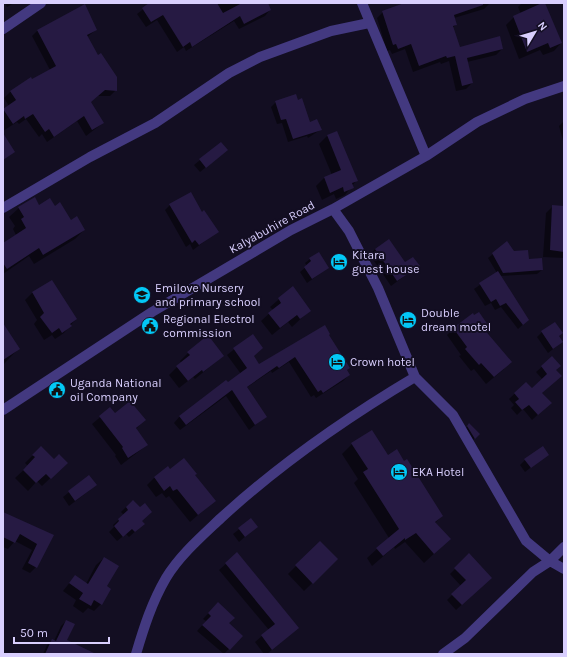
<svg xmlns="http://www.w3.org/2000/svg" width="567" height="657" font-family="Karla,sans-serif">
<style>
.shadow{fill:#0007}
.building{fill:#261a43}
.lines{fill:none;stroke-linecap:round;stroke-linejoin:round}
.minor{stroke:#433980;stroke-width:10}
.labels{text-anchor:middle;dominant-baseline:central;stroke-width:4;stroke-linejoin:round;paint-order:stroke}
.street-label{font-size:12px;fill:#d9cffe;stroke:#130e22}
.poi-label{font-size:12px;fill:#d9cffe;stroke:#130e22;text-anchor:start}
</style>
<rect width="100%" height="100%" fill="#130e22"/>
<path class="shadow" d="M5,3H14L7,7Z
M151,3H267L270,10L265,16L239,29L234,21L186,51L184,47L177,52L157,20L146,27L137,14Z
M403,3H490L484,9L454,18L456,25L452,28L459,48L502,49L496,55L467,62L472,83L466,89L456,91L449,61L441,64L440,62L413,72L405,49L392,54L390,50L387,51L377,18L383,12Z
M522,3H544L561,43L554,51L543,55L540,50L519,59L506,25L514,17L521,14L518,7Z
M38,30H96L87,37L116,90L110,96H98L90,102L103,123L86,136L77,121L47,142L42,134L39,137L26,119L19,124L17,122L3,131V111L9,106L4,98L11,91L50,70L32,36Z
M276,102L320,130L308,138L307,136L288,142L282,123L277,124L271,107Z
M564,121V144L559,126Z
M336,132L356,181L345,195L336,199L334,194L322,200L316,186L324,178L332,175L319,144L327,136Z
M221,143V155L200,172L194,165Z
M170,205L201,213L217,232L193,250L190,244L186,247L165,210Z
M39,206L55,207L71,221L84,230L75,239L34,264L29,256L3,274V244L16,235L13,229L15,226L9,217L19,208Z
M553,206L564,207V258L543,257L546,213Z
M507,243L513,252L542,270L537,274L499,276L528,320L518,329L501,307L495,310L491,303L485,306L474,289L497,273L488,258Z
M375,249L404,264L418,266L391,286L370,255Z
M310,259L328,268L307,283L300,272L307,266L305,263Z
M52,282L76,319L64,333L55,339L52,335L44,340L34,324L37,320L25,300L32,293Z
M292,288L310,310L292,327L288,322L272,335L261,321L273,310L270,307Z
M487,325L483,329L504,369L486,384L474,369L471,371L459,356L461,355L447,335L454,328Z
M542,332L558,337L562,342L548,353L537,337Z
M3,333L18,349L3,365Z
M252,335L253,356L259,366L328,335L349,368L346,371L349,375L343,381L316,398L314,395L311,397L289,362L272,373L271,371L246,388L265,417L249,430L226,396L180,430L174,423L180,416L241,374L227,355Z
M208,337L223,356L195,379L193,377L179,388L169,375L181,363L180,361L188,353Z
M552,358L555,370L542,393L545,408L532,420L523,409L517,415L511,408L514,405L509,399L526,383L532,389L543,380L536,372Z
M110,409L115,415L144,420L136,429L147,445L121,465L115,456L116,455L92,424Z
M469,425L478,434L472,441L465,429Z
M352,444L388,456L442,516L435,523L439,549L424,563L405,542L395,549L394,547L372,566L367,558L389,538L354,483L358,479L342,454Z
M41,447L54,460L66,463L42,486L37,481L28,491L15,478L28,466L25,463Z
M548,454L525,472L520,465L525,460Z
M170,470L194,476L214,501L190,522L169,496L166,498L162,493L156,497L147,485L154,478Z
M89,476L90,490L69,506L63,497Z
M126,507L141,521L138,529L129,537L126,534L117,541L109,532L114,527L113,525L124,515L121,512Z
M3,513L43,533L36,567L30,573L22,569L32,550L15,541L8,549L3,547Z
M251,520L256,527L239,542L233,534Z
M320,542L337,559L304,591L288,574Z
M237,554L291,634L267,654H264L255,642L269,630L219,570Z
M469,555L485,583L456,610L447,600L461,586L450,574Z
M104,558L106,586L101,604L94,611L88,608L83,613L73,606L76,600L63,591L75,576L86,584L96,565Z
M218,603L228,624L241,636L224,654L197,631L206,621L203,619Z
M66,621V640L89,654H43L47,645L54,641L61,626Z"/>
<path class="building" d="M149,3H217L223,13L242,3H268L271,10L244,24L240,16L192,47L190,42L183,47L163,15L151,22L142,8Z
M404,3H483V5L454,15L457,25L453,26L460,47L500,36L503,49L467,58L473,83L462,86L455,56L447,58L446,56L419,66L411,44L398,49L396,44L393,45L382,11Z
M542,3H545L562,43L550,48L548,43L527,52L513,16Z
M85,4L97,30L87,35L98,55L101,53L117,77V91L105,90L91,102L104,123L92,130L84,116L54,137L49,129L45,132L33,114L25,119L24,116L13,124L3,109L16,100L10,91L31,77L32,79L56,66L37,30Z
M296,94L298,100L302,98L310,122L317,119L322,130L293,139L286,119L281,120L275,101Z
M337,131L358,181L352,183L354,188L344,192L343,187L330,193L324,177L341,170L327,135Z
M3,133L15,152L3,160Z
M221,142L228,150L206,168L199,159Z
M191,192L202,212L204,210L219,232L199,245L195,240L192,243L169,204Z
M35,197L39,205L50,198L55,206L60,202L71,220L77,216L85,230L43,255L39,248L7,269L3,263V243L26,228L21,219L24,217L18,207Z
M552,205L564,206V252L550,250Z
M389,239L405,262L413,257L420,266L397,281L375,249Z
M507,241L514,251L528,250L529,259L542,258L543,270L503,273L492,253Z
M319,252L329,268L312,279L304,267L311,261L309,258Z
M498,271L529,320L523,325L506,303L500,306L496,299L491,302L479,283Z
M52,280L77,319L70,324L72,326L62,333L59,328L52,333L40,317L44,313L32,292Z
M293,286L311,311L300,319L297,315L280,328L268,313L281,303L278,298Z
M479,312L488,325L483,328L512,362L494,377L481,363L479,365L465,349L467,347L453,328L473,313L474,315Z
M555,322L563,333L559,336L563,342L553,349L541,331Z
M3,323L20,349L3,360Z
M325,325L330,334L329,335L350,368L347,370L350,375L323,393L321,390L318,392L295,357L279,368L277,366L247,387L267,417L255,425L232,390L186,425L179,416L226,380L228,382L247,368L233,348L253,334L263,348L254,356L259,364Z
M208,335L224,356L203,372L202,370L188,381L176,366L190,355L187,352Z
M552,356L561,366L556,370L562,376L542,393L552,403L538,415L529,405L522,410L515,402L519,399L514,393L526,382L532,388L547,374L541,366Z
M130,401L146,420L136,428L148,445L128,458L122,448L123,447L99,416L110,407L115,413Z
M469,423L480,434L475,439L467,426Z
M372,430L388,455L397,449L404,461L407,459L443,516L435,522L451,539L434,554L416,533L405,540V538L383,556L376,548L399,529L363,472L368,469L351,443Z
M41,446L54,459L59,454L68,463L51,479L46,474L36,483L23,470L35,457L32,455Z
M543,446L549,455L531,468L524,459Z
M184,458L197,474L195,475L216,501L198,515L177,489L173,491L170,486L164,491L154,477L168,466L170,469Z
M89,475L97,485L75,501L68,491Z
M133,500L140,507L145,503L152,512L142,521L145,524L135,532L132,529L123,537L114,526L119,521L118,519L128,510L126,507Z
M3,512L54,535L37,568L28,563L37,544L20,534L15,543L3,537Z
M251,518L258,527L245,537L238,528Z
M320,541L338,559L313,584L295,565Z
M237,552L299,628L272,650L261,635L275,624L225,563Z
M469,553L492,578L462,605L451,594L466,580L454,568Z
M104,557L119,566L107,586L111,589L102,605L94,600L91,606L79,599L83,593L69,583L75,575L88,584Z
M218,602L235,618L229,623L243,636L230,650L202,625L211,616L208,613Z
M66,620L75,624L67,640L96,654H45L52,639L56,641Z"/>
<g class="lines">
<path class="minor" d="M362,3L426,156
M3,29L41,3
M3,208L90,157L155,123L229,73L260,57L331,31L369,23
M333,209L349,231L378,288L415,377L453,415L526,541L550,561L564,569
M3,410L152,312L291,230L333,209L426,156L477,122L525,99L564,86
M136,654C144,627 152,602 166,578C180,555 202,536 221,518C280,464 346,418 415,377
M443,654L465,638L533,572L550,561L564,547"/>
</g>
<defs>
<g id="hotel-disc" transform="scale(0.9)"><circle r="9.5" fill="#03c7f6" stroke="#130e22"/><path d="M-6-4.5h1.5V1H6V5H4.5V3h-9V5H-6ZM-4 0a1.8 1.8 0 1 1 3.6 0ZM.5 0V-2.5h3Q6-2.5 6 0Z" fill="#111"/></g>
<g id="school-disc" transform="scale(0.9)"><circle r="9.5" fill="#03c7f6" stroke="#130e22"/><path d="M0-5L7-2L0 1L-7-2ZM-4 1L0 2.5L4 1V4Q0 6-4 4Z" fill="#111"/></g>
<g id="civic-disc" transform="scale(0.9)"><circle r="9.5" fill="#03c7f6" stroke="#130e22"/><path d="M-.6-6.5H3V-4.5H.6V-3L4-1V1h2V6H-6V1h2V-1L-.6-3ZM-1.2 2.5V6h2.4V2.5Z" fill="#111"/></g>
</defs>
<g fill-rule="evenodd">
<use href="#hotel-disc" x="339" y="262"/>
<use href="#school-disc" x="142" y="295"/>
<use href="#hotel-disc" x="408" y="320"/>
<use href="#civic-disc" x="150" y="326"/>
<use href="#hotel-disc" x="337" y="362"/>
<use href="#civic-disc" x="57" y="390"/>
<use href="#hotel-disc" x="399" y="472"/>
</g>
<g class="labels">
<g class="street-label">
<text transform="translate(272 227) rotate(-29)">Kalyabuhire Road</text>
</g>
<g class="poi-label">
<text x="352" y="255">Kitara<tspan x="352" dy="14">guest house</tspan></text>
<text x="155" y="288">Emilove Nursery<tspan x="155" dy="14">and primary school</tspan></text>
<text x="421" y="313">Double<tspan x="421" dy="14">dream motel</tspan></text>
<text x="163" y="319">Regional Electrol<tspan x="163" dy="14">commission</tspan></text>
<text x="350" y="362">Crown hotel</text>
<text x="70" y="383">Uganda National<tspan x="70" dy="14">oil Company</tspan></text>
<text x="412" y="472">EKA Hotel</text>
</g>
</g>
<rect width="567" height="657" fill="none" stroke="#d9cffe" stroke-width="8"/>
<g transform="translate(535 32) rotate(52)" stroke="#130e22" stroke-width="3" paint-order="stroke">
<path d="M0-3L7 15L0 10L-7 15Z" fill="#d9cffe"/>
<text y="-6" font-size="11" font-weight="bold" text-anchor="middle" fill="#d9cffe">N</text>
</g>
<path d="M14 637v6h95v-6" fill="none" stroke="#d9cffe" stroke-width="2"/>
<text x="20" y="637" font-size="12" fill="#d9cffe" stroke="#130e22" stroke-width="3" paint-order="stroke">50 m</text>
</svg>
